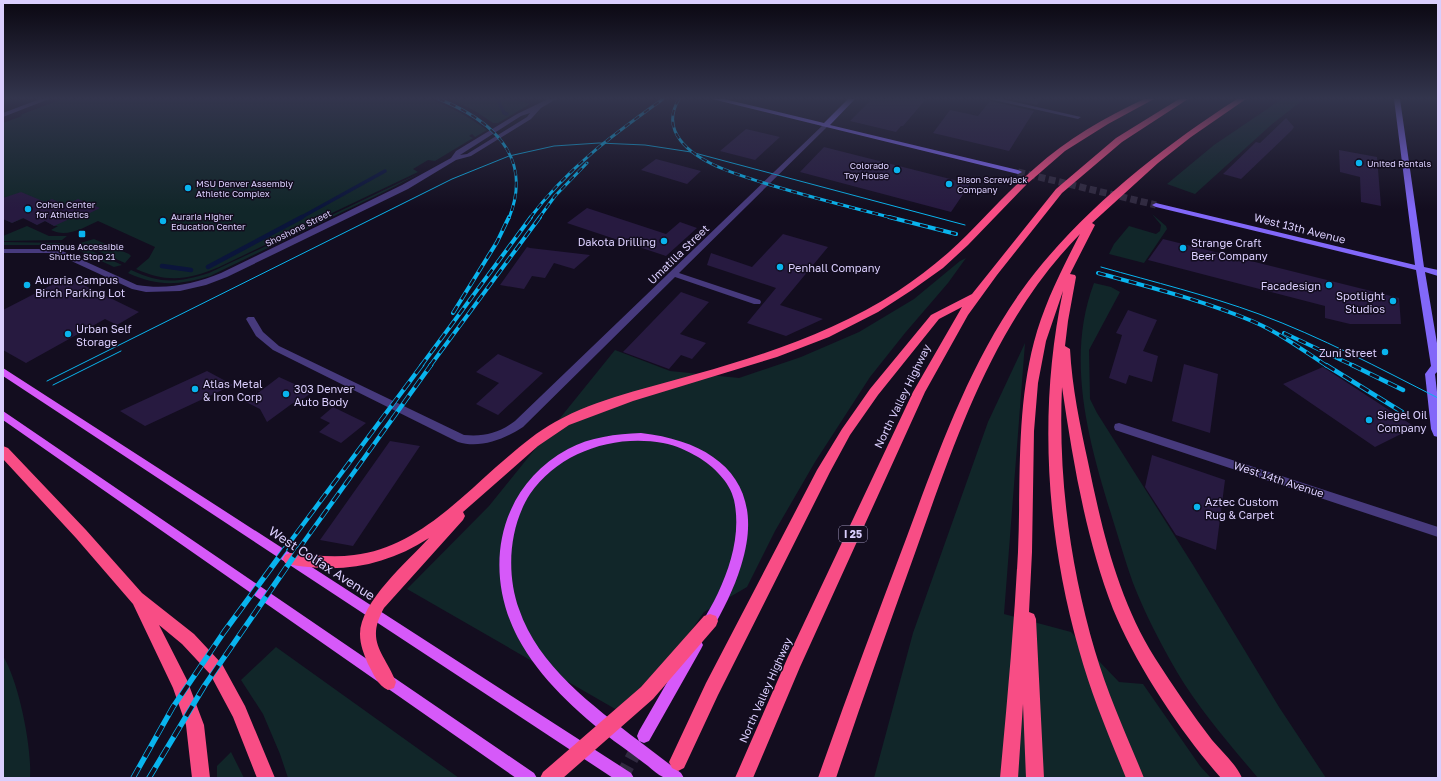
<svg xmlns="http://www.w3.org/2000/svg" width="1441" height="781" font-family="'Golos Text',sans-serif">
<style>
.green{fill:#112629}
.lines{fill:none;stroke-linecap:round;stroke-linejoin:round}
.stream-far1{stroke:#0b153b;stroke-width:3.5}
.stream{stroke:#0b153b;stroke-width:4.5}
.building{fill:#271a40}
.secondary-tunnel{stroke:#312a40;stroke-width:7;stroke-dasharray:7 3.5;stroke-linecap:butt}
.primary-tunnel{stroke:#312a40;stroke-width:14;stroke-dasharray:14 7;stroke-linecap:butt}
.street{fill:#473a7d;fill-rule:evenodd}
.secondary{fill:#8268f9;fill-rule:evenodd}
.primary{fill:#d659f9;fill-rule:evenodd}
.highway{fill:#f84d85;fill-rule:evenodd}
.tram{stroke:#09b4ee;stroke-width:1}
.rail-far3-casing{stroke:#09b4ee;stroke-width:3}
.rail-far2-casing{stroke:#09b4ee;stroke-width:4}
.rail-far1-casing{stroke:#09b4ee;stroke-width:4.5}
.rail-casing{stroke:#09b4ee;stroke-width:5.5}
.rail-far3{stroke:#130d1f;stroke-width:2;stroke-dasharray:6;stroke-linecap:butt}
.rail-far2{stroke:#130d1f;stroke-width:2.5;stroke-dasharray:8;stroke-linecap:butt}
.rail-far1{stroke:#130d1f;stroke-width:3;stroke-dasharray:10;stroke-linecap:butt}
.rail{stroke:#130d1f;stroke-width:4;stroke-dasharray:12;stroke-linecap:butt}
.poi-dot{fill:#09b4ee;stroke:#130d1f;stroke-width:1.5}
.labels{text-anchor:middle;dominant-baseline:central;stroke-width:3;stroke-linejoin:round;paint-order:stroke}
.far-poi-label{font-size:9px;fill:#dacefd;stroke:#130d1f;text-anchor:start}
.far-street-label{font-size:9px;fill:#dacefd;stroke:#130d1f}
.shield{fill:#130d1f;stroke:#9e94ba;stroke-width:1}
.shield-label{font-size:10px;font-weight:bold;fill:#dacefd}
.street-label{font-size:11px;fill:#dacefd;stroke:#130d1f}
.poi-label{font-size:11px;fill:#dacefd;stroke:#130d1f;text-anchor:start}
.near-street-label{font-size:13px;fill:#dacefd;stroke:#130d1f}
</style>
<rect width="100%" height="100%" fill="#130d1f"/>
<path class="green" d="M62,99H429C451,107 468,116 487,130L475,137L472,134L469,136L473,138L435,161L428,160L413,169L418,172L219,267C188,280 167,283 136,269L149,258L155,247L98,221C83,228 67,238 51,230L58,226H54L45,221L37,225L30,221L31,215L12,223L3,219V123L22,116L20,115Z
M450,99H512L530,104L498,123H493L475,111Z
M1282,99H1304L1271,125L1195,194L1167,184L1214,145Z
M418,174L386,191L210,276C179,285 158,287 128,273L131,270C161,284 177,283 209,273Z
M1152,214L1166,226L1167,229L1144,263L1109,254L1114,244L1129,226L1156,234L1160,231L1161,225Z
M27,226L49,236H67L62,240L3,241V236Z
M94,239L129,254L131,256L125,263L80,243Z
M3,242L64,243L56,245H3Z
M77,245L83,247L122,265L114,267L78,250Z
M966,258L948,283L905,333L870,377L815,462L775,531L747,587L704,612L688,635L657,672L617,710L407,589L489,506L615,350L670,371L739,378L801,357L859,332L914,299L960,261Z
M1094,283L1111,287L1120,292L1089,350L1090,399L1097,413L1193,565L1279,707L1326,778H1258C1230,745 1199,709 1177,672C1161,644 1145,614 1133,583C1125,561 1119,539 1112,517C1089,443 1065,359 1094,283Z
M1025,343L1004,614L1071,632L1119,682L1143,684L1200,766L1211,778H874L913,633L988,422Z
M276,647L459,778H288L280,754L263,714L241,680Z
M3,656C19,682 32,748 30,778H3Z
M231,752L244,778H217V766Z"/>
<g class="lines">
<path class="stream-far1" d="M495,99L498,100L504,113L507,114
M300,218L385,171"/>
<path class="stream" d="M162,266L191,270
M208,267L302,217"/>
</g>
<path class="building" d="M872,99H926L903,126H901L896,132L850,121Z
M1010,99H1041L1037,105Z
M990,101L1034,111L1009,151L933,133L950,110L978,116Z
M1286,118L1294,127L1292,130L1241,179L1223,174L1256,142L1260,143Z
M746,129L780,137L755,160L720,151Z
M824,147L970,184L951,212L800,172Z
M1339,150L1377,157L1381,206L1361,202L1360,177L1340,172Z
M656,159L701,171L687,184L641,170Z
M21,192L45,202L52,199L65,205L78,199L100,208L80,218L76,216L54,226L45,221L37,225L23,218L12,223L3,219V198Z
M587,208L666,234L680,222L697,228L666,256L567,223Z
M783,234L828,247L780,305L823,319L786,336L747,323L776,288L707,265L711,253L752,267Z
M1163,239L1399,298L1401,324H1350L1325,318V306L1148,260Z
M527,247L530,248L590,255L574,269L554,263L545,278L532,276L524,289L500,285Z
M67,277L139,312L117,325L105,319L26,363L3,350V310Z
M681,292L709,302L680,334L706,343L692,359L681,355L669,369L623,352Z
M1128,310L1157,320L1143,351L1158,356L1152,382L1129,375L1126,384L1109,378L1122,335L1116,333Z
M498,354L543,373L498,415L476,404L499,383L476,372Z
M1184,364L1218,374L1210,433L1172,421Z
M1323,367L1415,427L1375,447L1283,384Z
M207,371L233,385L145,426L120,411Z
M279,377L312,392L297,404L293,403L267,422L260,409L246,402Z
M333,407L366,423L341,443L319,432L330,423L320,418Z
M390,441L420,446L353,546L320,540Z
M1152,455L1225,480L1216,550L1176,535L1145,487Z"/>
<g class="lines">
<path class="secondary-tunnel" d="M1018,172L1156,205"/>
<path class="primary-tunnel" d="M621,778L640,743"/>
<path class="street" d="M40,99H49L3,117V113Z
M548,99H556L541,108L531,119L471,156L456,160L408,189L227,277L206,285L180,291L146,292L132,289L54,253H3V249H58L137,285C167,290 194,284 221,273L402,185L451,158L456,151L517,114ZM530,113L527,117L467,154L460,155L521,116Z
M989,99H1002L1081,117L1078,119Z
M823,125L828,126L679,273L760,300L761,302L760,304H754L675,277L523,427C505,439 480,449 458,442L273,350L256,336L246,319L248,317H254L263,332L279,346L464,435C484,437 499,433 515,421Z
M1119,423L1438,527V537L1115,430L1114,427L1115,424Z"/>
<path class="secondary" d="M712,99H724L824,123L848,99H855L830,125L1018,170L1022,172L1018,174Z
M1394,99H1400L1424,267L1438,270V276L1425,272L1438,349V371L1435,374L1438,401V437L1434,436L1431,429L1425,374L1431,366L1416,270L1156,207L1152,205L1156,203L1415,265Z"/>
<path class="primary" d="M3,368L631,773L634,778H613L3,376Z
M3,411L534,773L537,778H516L3,420Z
M641,433C719,442 767,484 741,566C734,589 723,610 712,630L707,632L702,630L700,626C706,615 713,604 718,593C731,565 741,532 734,500C730,482 713,466 698,457C687,451 676,445 663,443C614,434 559,452 530,494C509,527 506,573 519,609C538,666 593,706 639,741L637,736L639,731L691,641L696,639L701,641L703,645L701,649L649,741L644,743L639,741L681,773L684,778C678,778 668,780 663,777C658,775 653,770 648,766C637,758 626,749 614,741C577,712 540,679 518,638C482,570 498,487 568,449C590,437 616,434 641,433Z"/>
<path class="highway" d="M1144,99H1154L1108,124L1065,151L1027,184L968,245L943,268L912,290L878,312L829,337L777,357L633,401L569,425L538,446L463,512L465,516L463,520L384,608C365,642 384,652 396,682L394,688L388,690C378,686 373,673 368,664C364,654 360,645 360,634C360,602 408,561 429,538C392,562 352,572 309,567C301,566 293,566 285,563L283,559L285,555L290,553C312,555 333,558 354,555C411,549 456,503 496,467C515,451 533,434 555,422C598,398 649,388 696,374C767,354 836,331 898,291C916,279 933,266 949,252C979,225 1004,194 1035,168C1067,139 1104,118 1144,99Z
M1179,99H1188L1122,142L1062,193L997,275L968,315L925,392L800,667L753,778H735L787,659L913,392L962,307L939,319L878,395L850,435L830,472L718,695L684,768L678,771L672,768L669,762L706,683L817,470L842,429L870,389L931,315L972,294L1056,189L1116,138Z
M1237,99H1246L1191,137L1158,163L1092,223L1095,225L1070,274L1075,275L1076,277L1068,321L1065,346L1070,349C1072,387 1080,425 1088,462C1102,530 1118,599 1155,658C1173,686 1192,714 1212,740C1222,752 1236,764 1242,778H1221C1181,733 1136,665 1113,609C1086,539 1073,462 1062,387C1058,476 1070,566 1095,651C1108,695 1127,736 1144,778H1126C1109,736 1091,694 1079,650C1046,534 1038,409 1063,291L1046,341L1038,383L1034,431L1032,552L1029,612L1034,614L1036,619L1044,778H1026L1023,704L1018,778H1000C1007,703 1014,628 1018,552C1021,482 1016,411 1034,342C1044,304 1062,269 1080,234C993,323 956,438 915,553C888,628 861,703 836,778H818C846,698 876,618 906,539C938,453 969,364 1022,290C1076,215 1159,149 1237,99Z
M3,446L8,448L86,530L142,593L194,634L222,664L245,706L275,778H257L233,717L210,674L182,644L159,625L187,680L204,725L210,778H192L186,725L173,688L133,604L76,538L3,459Z
M710,614L716,616L718,621L716,626L653,699L563,778H540L543,772L641,687L704,616Z"/>
<path class="tram" d="M1101,267C1154,282 1207,295 1259,314C1321,337 1379,368 1438,398
M47,381L452,179L509,156L554,146L599,143L645,145L691,152L965,225
M53,385L121,351"/>
<g class="rail-far3-casing">
<path id="rail-far3" d="M439,99C491,120 534,156 509,218
M679,99C673,109 670,119 675,131C681,145 696,156 710,163C727,172 746,177 764,183C806,196 849,207 893,218
M530,218C567,168 613,135 663,99
M539,218L555,196L587,163"/>
</g>
<g class="rail-far2-casing">
<path id="rail-far2" d="M889,217L956,234
M1098,273C1149,287 1202,300 1252,321C1278,332 1303,350 1327,366
M453,313L497,242L509,217
M1284,333L1354,366
M421,366L531,217
M430,366L540,217"/>
</g>
<g class="rail-far1-casing">
<path id="rail-far1" d="M1326,365L1402,412
M1352,365L1403,390
M284,550L422,365
M298,550L431,365"/>
</g>
<g class="rail-casing">
<path id="rail" d="M133,778L173,707L224,632L285,549
M149,778L205,685L299,549"/>
</g>
<use href="#rail-far3" class="rail-far3"/>
<use href="#rail-far2" class="rail-far2"/>
<use href="#rail-far1" class="rail-far1"/>
<use href="#rail" class="rail"/>
</g>
<linearGradient id="sky" x2="0" y2="1"><stop stop-color="#0a0711"/><stop offset="0.47" stop-color="#33354d"/><stop offset="1" stop-color="#33354d" stop-opacity="0"/></linearGradient>
<rect width="1441" height="209" fill="url(#sky)"/>
<g class="poi-dot">
<circle cx="1359" cy="163" r="4"/>
<circle cx="897" cy="170" r="4"/>
<circle cx="949" cy="184" r="4"/>
<circle cx="188" cy="188" r="4"/>
<circle cx="28" cy="209" r="4"/>
<circle cx="163" cy="221" r="4"/>
<rect x="78" y="230" width="8" height="8" rx="2"/>
<circle cx="664" cy="241" r="4"/>
<circle cx="1183" cy="248" r="4"/>
<circle cx="780" cy="267" r="4"/>
<circle cx="27" cy="285" r="4"/>
<circle cx="1329" cy="285" r="4"/>
<circle cx="1393" cy="301" r="4"/>
<circle cx="68" cy="334" r="4"/>
<circle cx="1385" cy="352" r="4"/>
<circle cx="195" cy="389" r="4"/>
<circle cx="286" cy="394" r="4"/>
<circle cx="1369" cy="420" r="4"/>
<circle cx="1197" cy="507" r="4"/>
</g>
<g class="labels">
<g class="far-poi-label">
<text x="1367" y="163">United Rentals</text>
<text x="889" y="165" text-anchor="end">Colorado<tspan x="889" dy="10">Toy House</tspan></text>
<text x="957" y="179">Bison Screwjack<tspan x="957" dy="10">Company</tspan></text>
<text x="196" y="183">MSU Denver Assembly<tspan x="196" dy="10">Athletic Complex</tspan></text>
<text x="36" y="204">Cohen Center<tspan x="36" dy="10">for Athletics</tspan></text>
<text x="171" y="216">Auraria Higher<tspan x="171" dy="10">Education Center</tspan></text>
<text x="82" y="246" text-anchor="middle">Campus Accessible<tspan x="82" dy="10">Shuttle Stop 21</tspan></text>
</g>
<g class="far-street-label">
<text transform="translate(298 228) rotate(-26)">Shoshone Street</text>
</g>
<rect class="shield" x="839" y="526" width="28" height="16" rx="3"/>
<g class="shield-label">
<text x="853" y="534">I 25</text>
</g>
<g class="street-label">
<text transform="translate(1300 228) rotate(14)">West 13th Avenue</text>
<text transform="translate(678 254) rotate(-44)">Umatilla Street</text>
<text transform="translate(902 396) rotate(-64)">North Valley Highway</text>
<text transform="translate(1279 479) rotate(18)">West 14th Avenue</text>
<text transform="translate(765 690) rotate(-66)">North Valley Highway</text>
</g>
<g class="poi-label">
<text x="656" y="241" text-anchor="end">Dakota Drilling</text>
<text x="1191" y="242">Strange Craft<tspan x="1191" dy="13">Beer Company</tspan></text>
<text x="788" y="267">Penhall Company</text>
<text x="35" y="279">Auraria Campus<tspan x="35" dy="13">Birch Parking Lot</tspan></text>
<text x="1321" y="285" text-anchor="end">Facadesign</text>
<text x="1385" y="295" text-anchor="end">Spotlight<tspan x="1385" dy="13">Studios</tspan></text>
<text x="76" y="328">Urban Self<tspan x="76" dy="13">Storage</tspan></text>
<text x="1377" y="352" text-anchor="end">Zuni Street</text>
<text x="203" y="383">Atlas Metal<tspan x="203" dy="13">&amp; Iron Corp</tspan></text>
<text x="294" y="388">303 Denver<tspan x="294" dy="13">Auto Body</tspan></text>
<text x="1377" y="414">Siegel Oil<tspan x="1377" dy="13">Company</tspan></text>
<text x="1205" y="501">Aztec Custom<tspan x="1205" dy="13">Rug &amp; Carpet</tspan></text>
</g>
<g class="near-street-label">
<text transform="translate(322 563) rotate(33)">West Colfax Avenue</text>
</g>
</g>
<rect width="1441" height="781" fill="none" stroke="#dacefd" stroke-width="8"/>
</svg>
